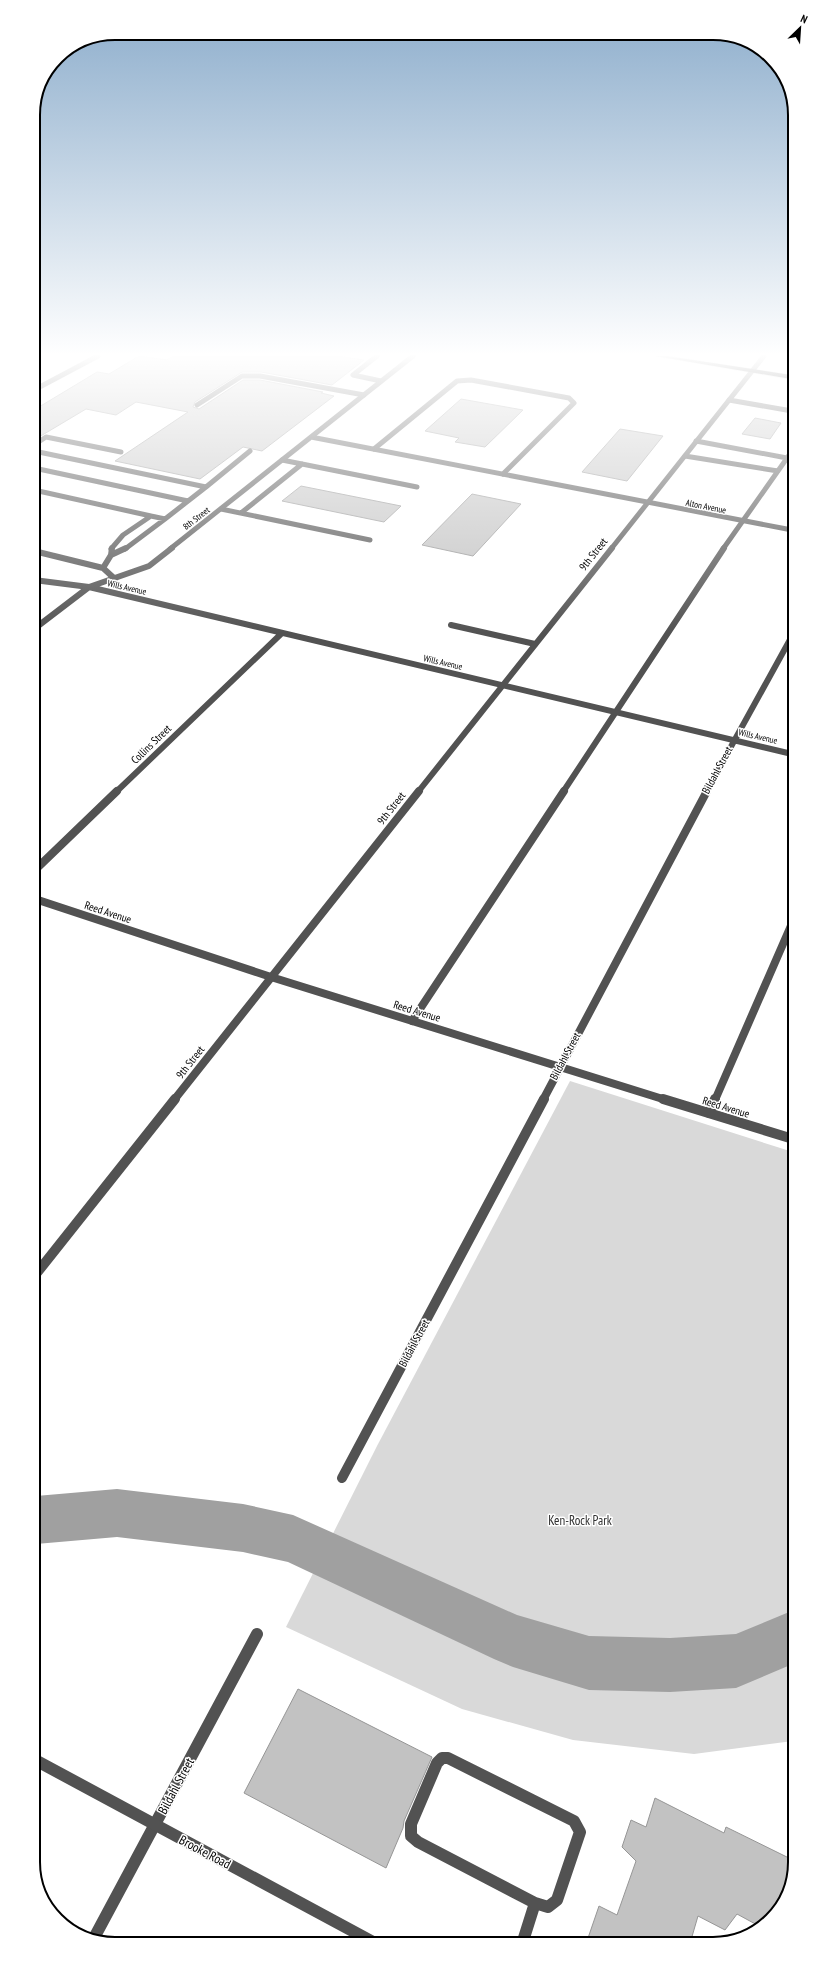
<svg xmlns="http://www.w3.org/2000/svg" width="828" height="1977" font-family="'PT Sans Narrow',sans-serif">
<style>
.green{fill:#d9d9d9}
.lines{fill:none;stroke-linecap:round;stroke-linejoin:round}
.river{fill:#a0a0a0;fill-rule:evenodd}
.building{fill:#c2c2c2;stroke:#969696}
.primary-casing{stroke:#dbdbdb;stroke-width:1}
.service-far4{stroke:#525252;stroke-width:5}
.service-far3{stroke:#525252;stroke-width:6}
.service-far2{stroke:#525252;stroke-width:8}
.service-far1{stroke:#525252;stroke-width:10}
.service{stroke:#525252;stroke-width:12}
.minor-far4{stroke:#525252;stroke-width:5}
.minor-far3{stroke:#525252;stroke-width:6}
.minor-far2{stroke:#525252;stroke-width:8}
.minor-far1{stroke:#525252;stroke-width:10}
.minor{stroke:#525252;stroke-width:12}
.tertiary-far4{stroke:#525252;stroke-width:5}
.tertiary-far3{stroke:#525252;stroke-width:6}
.tertiary-far2{stroke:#525252;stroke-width:8}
.tertiary-far1{stroke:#525252;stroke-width:10}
.tertiary{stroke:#525252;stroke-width:12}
.primary{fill:#000;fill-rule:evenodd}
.labels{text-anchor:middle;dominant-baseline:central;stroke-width:3;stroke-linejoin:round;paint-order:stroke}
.far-street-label{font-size:9px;fill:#000;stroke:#fff}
.street-label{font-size:11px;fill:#000;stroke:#fff}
.near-park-label{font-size:13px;fill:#303030;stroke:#fff}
.near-street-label{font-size:13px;fill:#000;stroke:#fff}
.rim{fill:none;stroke:#000;stroke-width:2}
</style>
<rect width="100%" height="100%" fill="#fff"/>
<path class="green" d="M570,1081L793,1152V1741L694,1754L573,1740L462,1709L286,1627L377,1446Z"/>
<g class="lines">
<path class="river" d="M117,1489L243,1504L293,1515L517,1615L589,1636L670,1638L736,1634L794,1610L795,1663L736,1688L670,1692L589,1690L513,1667L494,1659L288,1562L243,1552L117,1537L36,1544V1496Z"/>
</g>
<path class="building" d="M139,356L167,360L173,356H337L364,360L332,385L261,372H242L195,402L193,407L199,409L243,380H260L323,392L321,393L334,396L262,451L243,447L200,479L115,461L188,412L136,402L116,415L86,409L34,440V410L97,372L109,374Z
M461,399L523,410L485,447L455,442L459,438L425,431Z
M755,418L781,423L770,439L742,434Z
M620,429L663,436L627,481L582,472Z
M301,486L401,506L384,522L282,501Z
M472,494L521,504L473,556L422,545Z
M298,1689L432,1757L404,1821L403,1828L386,1868L244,1793Z
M655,1798L724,1833L726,1827L795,1861L778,1912L759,1926L737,1914L725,1930L698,1916L691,1940L587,1941L599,1906L617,1915L636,1861L622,1847L631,1820L646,1827Z"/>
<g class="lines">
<g class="primary-casing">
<path id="primary" d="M655,356H667L791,375V379Z"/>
</g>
<path class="service-far4" d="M377,356L353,375L381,381
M34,390L98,356
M729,400L792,411
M197,405L242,376H260L364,395
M696,441L787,458
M34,445L46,437L121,452
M374,449L457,381L471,380L569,398L574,403L503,474
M34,451L206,487L165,519L151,516
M685,456L778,471
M282,460L417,487
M34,468L188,501
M206,487L250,451
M34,490L151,516L123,535L111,549
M221,509L370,540
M241,513L302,464
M125,549L165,519
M723,549L792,451"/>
<path class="service-far3" d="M112,548L111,555L103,568L115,579
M34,551L103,568
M111,555L126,548
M34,580L89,587
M451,625L535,644
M563,792L724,548"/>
<path class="service-far2" d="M412,1021L564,791
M715,1100L793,921"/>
<path class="service-far1" d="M709,1113L715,1099"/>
<path class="service" d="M442,1758H448L574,1821L580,1832L557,1900L548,1907L535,1903L418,1842L411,1836V1824L437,1763Z
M523,1941L535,1903"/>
<path class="minor-far4" d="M311,437L792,530
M170,549L413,356"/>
<path class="minor-far3" d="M89,587L792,754
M34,629L89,587L149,566L172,548
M116,792L282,633
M706,792L792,636"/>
<path class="minor-far2" d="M35,870L117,791
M35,899L271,977L666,1100
M543,1100L707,791"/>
<path class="minor-far1" d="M663,1099L793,1139
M342,1478L544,1099"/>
<path class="minor" d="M94,1938L257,1634"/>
<path class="tertiary-far4" d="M611,549L764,356"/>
<path class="tertiary-far3" d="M418,792L612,548"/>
<path class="tertiary-far2" d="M174,1100L419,791"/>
<path class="tertiary-far1" d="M36,1274L175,1099"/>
<path class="tertiary" d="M37,1761L373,1942"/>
<use href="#primary" class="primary"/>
</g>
<linearGradient id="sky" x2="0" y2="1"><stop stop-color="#8baccb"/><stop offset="0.56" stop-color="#fff"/><stop offset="1" stop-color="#fff" stop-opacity="0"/></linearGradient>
<rect width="828" height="633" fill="url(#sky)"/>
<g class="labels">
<g class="far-street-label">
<text transform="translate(706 506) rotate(11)">Alton Avenue</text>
<text transform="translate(196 518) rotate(-38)">8th Street</text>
<text transform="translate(127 587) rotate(13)">Wills Avenue</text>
<text transform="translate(443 662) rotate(13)">Wills Avenue</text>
<text transform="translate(758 736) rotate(13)">Wills Avenue</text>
</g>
<g class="street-label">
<text transform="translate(593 554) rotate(-52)">9th Street</text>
<text transform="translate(151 744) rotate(-44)">Collins Street</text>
<text transform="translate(717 770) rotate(-62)">Bildahl Street</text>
<text transform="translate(391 808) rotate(-52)">9th Street</text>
<text transform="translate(108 912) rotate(18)">Reed Avenue</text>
<text transform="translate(417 1011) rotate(17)">Reed Avenue</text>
<text transform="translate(565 1056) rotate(-62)">Bildahl Street</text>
<text transform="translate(190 1062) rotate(-52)">9th Street</text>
<text transform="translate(726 1107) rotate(17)">Reed Avenue</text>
<text transform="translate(414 1343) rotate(-62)">Bildahl Street</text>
</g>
<g class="near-park-label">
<text x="580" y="1520">Ken-Rock Park</text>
</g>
<g class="near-street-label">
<text transform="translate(176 1786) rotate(-62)">Bildahl Street</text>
<text transform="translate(205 1852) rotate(28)">Brooke Road</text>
</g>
</g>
<path d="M0 0H828V1977H0ZM115 40H713A75 75 0 0 1 788 115V1862A75 75 0 0 1 713 1937H115A75 75 0 0 1 40 1862V115A75 75 0 0 1 115 40Z" fill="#fff" fill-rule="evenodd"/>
<path class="rim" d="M115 40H713A75 75 0 0 1 788 115V1862A75 75 0 0 1 713 1937H115A75 75 0 0 1 40 1862V115A75 75 0 0 1 115 40Z"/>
<g transform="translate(800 28) rotate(25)" stroke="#ffffff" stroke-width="3" paint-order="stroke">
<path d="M0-3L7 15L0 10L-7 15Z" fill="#000000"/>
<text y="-6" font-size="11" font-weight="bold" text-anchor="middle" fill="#000000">N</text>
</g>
</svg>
